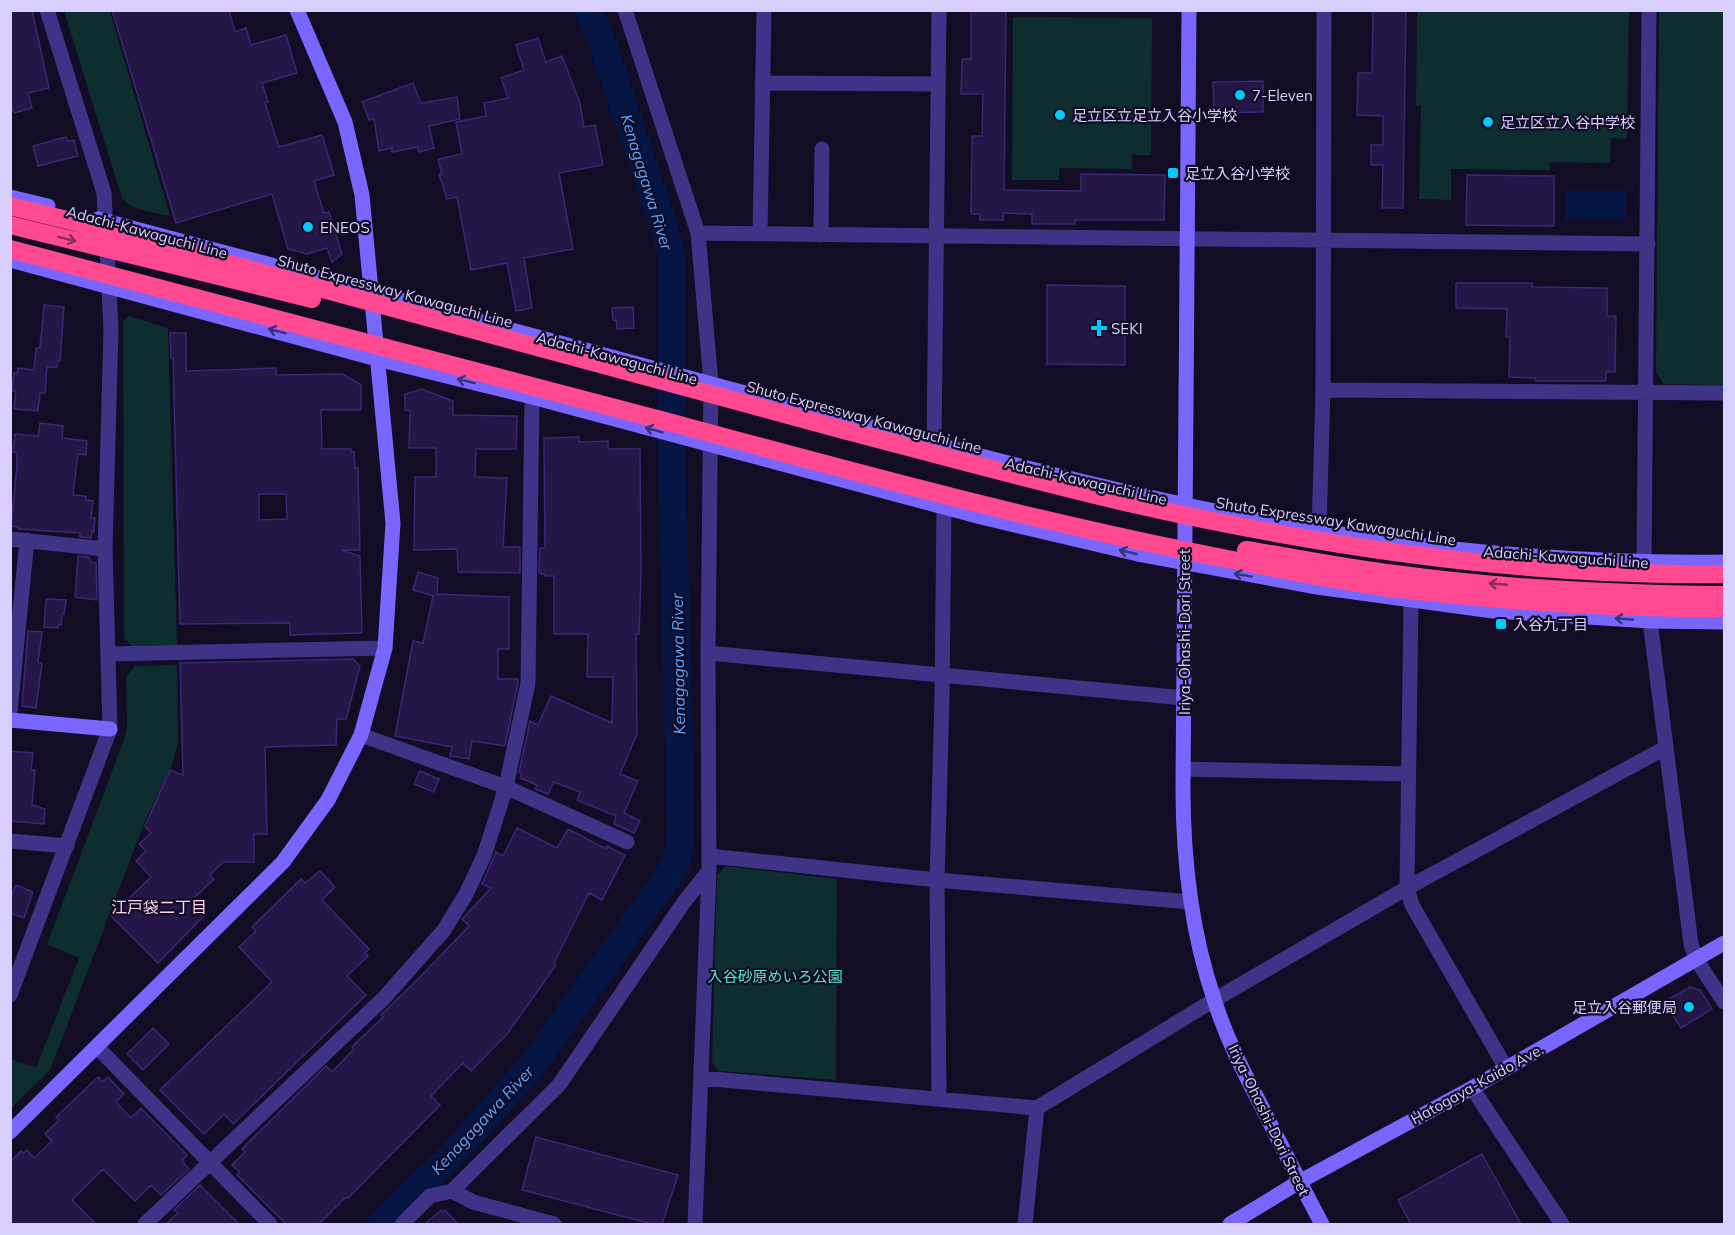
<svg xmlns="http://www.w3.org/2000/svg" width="1735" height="1235" font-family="Mulish,'Noto Sans JP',sans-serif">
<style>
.green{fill:#0e2d2f}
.water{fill:#051644}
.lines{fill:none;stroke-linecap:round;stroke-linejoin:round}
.river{stroke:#051644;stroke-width:28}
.building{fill:#241647;stroke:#3d2675;stroke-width:1.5;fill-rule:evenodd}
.street{stroke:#3e3387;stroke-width:15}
.secondary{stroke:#7866ff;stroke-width:15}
.highway-bridge{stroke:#ff4a91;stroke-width:18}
.oneway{stroke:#882b5a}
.oneway2{stroke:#3b307c}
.poi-dot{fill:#00cbfa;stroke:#120c24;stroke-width:2}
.labels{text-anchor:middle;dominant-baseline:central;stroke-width:4.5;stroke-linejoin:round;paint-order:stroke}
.poi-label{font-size:15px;fill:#d9cfff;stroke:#120c24;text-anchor:start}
.street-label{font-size:15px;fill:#d9cfff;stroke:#120c24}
.park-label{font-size:15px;fill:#51e9d1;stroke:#120c24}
.water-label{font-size:16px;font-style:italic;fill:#5da5ff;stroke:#120c24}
.neighbourhood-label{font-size:16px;fill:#ffd1ea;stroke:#120c24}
</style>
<rect width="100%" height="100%" fill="#120c24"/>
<path class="green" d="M1457,10L1629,11L1627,139L1611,138L1610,163L1550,162L1549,170L1451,169V200L1419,199L1421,106H1416L1417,12H1456Z
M64,11H110L170,216C153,212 133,212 122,198Z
M1659,11H1724V385L1664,384L1656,372Z
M1013,17L1152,18L1151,155H1132V169L1059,168V180H1012Z
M129,316L168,328L177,645L132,646L124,638L123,321Z
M177,665L178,743L173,762L145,821L50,1070L11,1108V1059L36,1068L79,958L47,944L124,740L127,726L126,677L135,666Z
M726,866L837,879L836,1080L718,1071L712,1062L717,875Z"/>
<path class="water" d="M1565,191H1625V219H1565Z"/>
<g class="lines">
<path class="river" d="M381,1224L453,1154L531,1067L668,877L677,861L681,833L672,465L671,253L665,230L602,41L588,10"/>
</g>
<path class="building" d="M10,10H32L49,88L28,93L32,108L14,113L13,110L10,111Z
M112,10H229L235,32L246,28L251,45L286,35L297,73L262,83L268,102L265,103L279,147L322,135L334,175L314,181L324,213L329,212L342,254L332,262L327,248L307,254L288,249L272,194L176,223Z
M971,10H1006L1004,190L1081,191V174L1165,175L1164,220H1075V224H1032V214L1003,213V220H980V214H971L972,136H982L983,94H961L962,59H971Z
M1373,10H1406L1403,208H1382L1383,165H1371V145H1383V116L1357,115L1358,73H1372Z
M538,38L546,62L562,56L580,103L584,127L595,125L603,165L559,173L573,249L524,258L532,308L516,311L507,263L471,270L457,197L447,199L439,174H442L438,159L462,154L456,122L486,116L484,103L508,98L501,78L524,70L516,45Z
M1263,81V112L1214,113L1213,82Z
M413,83L421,103L457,97L460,119L429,126L434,148L419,152L418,147L392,152V148L379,151L374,119L369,120L362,102Z
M66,137L68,141L74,140L78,156L38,166L33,146Z
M1467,175L1554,176V226L1466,225Z
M1456,283H1532V287L1607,288V316H1616L1615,372H1606V381H1535V378L1509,377L1510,337H1506L1507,309L1456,308Z
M1047,285L1125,286V365L1047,364Z
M44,305L64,307L60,361H58L57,367H47L45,393H40L38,411L14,409L16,391H12L14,373H17L18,368L34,370L36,349L40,347Z
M633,307L634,328L617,329L616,320H613L612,308Z
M170,333H186V371L276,368V375L343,374L361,385V410H321L322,449H351V452H354L355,468H358L360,550H341L360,556L362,633L290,635V623L180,624L173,358H171ZM259,494H286L287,519L259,520Z
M421,389L453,401V415L517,416L516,449H476L475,477L507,478L503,547H520V573L458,572L457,549L414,550L415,477H436V448H409L410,410H405V394Z
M40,423L63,426L62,438L87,441L86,455L78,454L73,495L86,496V500L93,501L91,518H95L94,532L92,531L91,538L80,537V533L18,529V527L11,526L17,465V453L13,452L15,434L38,436Z
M579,437V442L608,441V449H640L641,575L639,634H636L637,734L620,774L638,781L624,813L640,821L634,833L614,824L616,816L577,800L580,792L554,782L548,794L535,789L537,785L520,778L522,773L519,772L530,721L538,725L551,696L612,723L613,677H587L588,634H554V576H545V574L539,573L540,548H545L544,438Z
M78,556L89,557L91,562L96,563L97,600L75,597Z
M418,572L438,578L437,594L509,597V649H498V679H518V682L505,746L472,741L469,759L450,756L452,747L395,736L413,641L423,643L433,596L413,590Z
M46,599L66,600L64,614H62L61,625H58V628L44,627Z
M28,631L42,632L38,662L42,663L36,708L22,706Z
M353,659L360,666L346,719H337L336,745L265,747L267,834H254V862H223L210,875L214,879L193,899L206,914L158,963L111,916L151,877L136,861L146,851L139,844L151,833L145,826L170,770L183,775L180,663Z
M10,751L33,753L31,770H35L32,805L45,809L44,824L10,821Z
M420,771L439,779L434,792L414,784Z
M517,828L557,848L568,829L606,849L607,846L625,855L602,900L589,893L554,963L556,965L507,1034L471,1071L463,1063L431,1096L440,1105L348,1198L346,1197L319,1224H286L237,1175L240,1172L232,1165L245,1152L242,1149L324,1068L326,1066L332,1072L354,1049L352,1047L383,1017L381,1015L419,978L469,926L462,919L491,888L482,884L496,852L503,856Z
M320,871L335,887L322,900L369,949L365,953L368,956L347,976L366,995L233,1124L224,1114L204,1134L160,1090L272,982L239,947L256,931L252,927L301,879L305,883Z
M16,885L33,892L24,918L10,913V898Z
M1690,987L1700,990L1712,1009L1681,1028L1664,1002Z
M153,1028L169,1044L143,1070L127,1054Z
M98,1077L102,1082L108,1077L124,1094L116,1102L131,1118L141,1108L187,1155L182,1161L189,1169L161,1195L151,1185L135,1201L103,1169L72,1200L96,1224H10V1162L21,1151L23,1153L27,1150L34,1158L52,1141L45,1134L59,1120L56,1117Z
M536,1137L678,1175L662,1224H652L522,1190Z
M1482,1154L1521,1224H1411L1398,1200Z
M200,1185L239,1224H166L178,1213L174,1210Z
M441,1210L443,1212L445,1210L458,1224H425Z"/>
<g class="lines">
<path class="street" d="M625,10L698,233L711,383L708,653L709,871L695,1224
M762,83L938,84
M698,233L1648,244
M760,234L764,10
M821,235L822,149
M1323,390L1724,393
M934,444L939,10
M1319,530L1323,390L1324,10
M10,539L105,549
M1644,563L1649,10
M1411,600L1407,888L1412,905L1506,1068
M1650,621L1691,944L1696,959L1724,1002
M708,653L1184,698
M109,654L385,648
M10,712L27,540
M361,735L506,787L627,842
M1183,769L1408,774
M10,841L67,846
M709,856L937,880L1190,902
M10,995L110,729L105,549L111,329L104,193L47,10
M97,1047L270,1224
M701,1078L1037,1108L1214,1000L1407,888L1665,748
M1472,1088L1562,1224
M939,1099L937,880L942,698L944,507
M452,1191L473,1202L554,1224
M145,1224L384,998L444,930L466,894L484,856L506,787L528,683L532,397
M402,1224L430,1196L452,1191L559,1085L684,902L709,871
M1025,1224L1037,1108"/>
<path class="secondary" d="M1189,10L1183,788C1183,860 1191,931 1214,999C1226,1038 1245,1075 1264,1111C1283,1149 1302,1187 1322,1224
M10,197L48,206
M98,219C314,276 530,334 745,393C912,438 1079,485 1250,518C1405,548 1566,564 1724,562
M10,260L377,359L532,397L981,517L1138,554L1317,587L1493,611L1650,621L1724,622
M10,720L110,729
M10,1132L283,862L328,800L361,735L385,648L393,523L362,195L345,122L297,10
M1230,1224L1299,1182L1472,1088L1724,943"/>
<path class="highway-bridge" d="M10,206L71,221C325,291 580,361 836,428C935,454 1033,481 1133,504C1323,547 1530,577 1724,574
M10,225L312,299
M10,249C233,306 455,364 676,424C861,474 1045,524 1233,560C1288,571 1343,582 1399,589C1506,601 1616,609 1724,608
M1246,550C1296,558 1345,568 1395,574C1504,589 1615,594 1724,595"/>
</g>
<defs><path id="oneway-shaft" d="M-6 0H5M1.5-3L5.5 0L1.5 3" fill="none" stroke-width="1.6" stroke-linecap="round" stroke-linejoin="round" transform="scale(1.5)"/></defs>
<g class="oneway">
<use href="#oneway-shaft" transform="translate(67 239) rotate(14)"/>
<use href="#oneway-shaft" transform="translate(1498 584) rotate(-175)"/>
</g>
<g class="oneway2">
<use href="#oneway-shaft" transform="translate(277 331) rotate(-165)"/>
<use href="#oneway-shaft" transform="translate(466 381) rotate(-166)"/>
<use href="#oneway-shaft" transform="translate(654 430) rotate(-165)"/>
<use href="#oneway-shaft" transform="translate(1128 552) rotate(-167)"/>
<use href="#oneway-shaft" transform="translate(1243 575) rotate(-170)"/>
<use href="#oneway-shaft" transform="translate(1624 619) rotate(-176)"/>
</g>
<g class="poi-dot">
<circle cx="1240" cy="95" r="6"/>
<circle cx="1060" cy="115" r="6"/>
<circle cx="1488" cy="122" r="6"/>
<rect x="1167" y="167" width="12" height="12" rx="3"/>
<circle cx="308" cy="227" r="6"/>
<path d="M1096 319h6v6h6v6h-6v6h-6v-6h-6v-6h6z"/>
<rect x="1495" y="618" width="12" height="12" rx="3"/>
<circle cx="1689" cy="1007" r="6"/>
</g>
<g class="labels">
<g class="poi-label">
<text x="1252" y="95">7-Eleven</text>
<text x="1072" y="115">足立区立足立入谷小学校</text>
<text x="1500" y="122">足立区立入谷中学校</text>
<text x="1185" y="173">足立入谷小学校</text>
<text x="320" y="227">ENEOS</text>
<text x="1111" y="328">SEKI</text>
<text x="1513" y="624">入谷九丁目</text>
<text x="1677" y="1007" text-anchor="end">足立入谷郵便局</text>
</g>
<g class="street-label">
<text transform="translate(147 232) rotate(15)">Adachi-Kawaguchi Line</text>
<text transform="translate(395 291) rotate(15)">Shuto Expressway Kawaguchi Line</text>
<text transform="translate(617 358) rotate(15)">Adachi-Kawaguchi Line</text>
<text transform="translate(864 417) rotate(15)">Shuto Expressway Kawaguchi Line</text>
<text transform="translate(1086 481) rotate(13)">Adachi-Kawaguchi Line</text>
<text transform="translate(1336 521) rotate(9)">Shuto Expressway Kawaguchi Line</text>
<text transform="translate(1566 557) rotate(4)">Adachi-Kawaguchi Line</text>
<text transform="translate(1184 632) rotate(-90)">Iriya-Ohashi-Dori Street</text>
<text transform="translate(1477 1084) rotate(-29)">Hatogaya-Kaido Ave.</text>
<text transform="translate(1269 1120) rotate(64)">Iriya-Ohashi-Dori Street</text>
</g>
<g class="park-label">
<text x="775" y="976">入谷砂原めいろ公園</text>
</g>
<g class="water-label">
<text transform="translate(647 182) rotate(73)">Kenagagawa River</text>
<text transform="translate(678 664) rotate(-91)">Kenagagawa River</text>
<text transform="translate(482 1120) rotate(-47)">Kenagagawa River</text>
</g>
<g class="neighbourhood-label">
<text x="159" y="907">江戸袋二丁目</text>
</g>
</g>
<rect width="1735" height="1235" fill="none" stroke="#d9cfff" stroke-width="24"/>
</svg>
